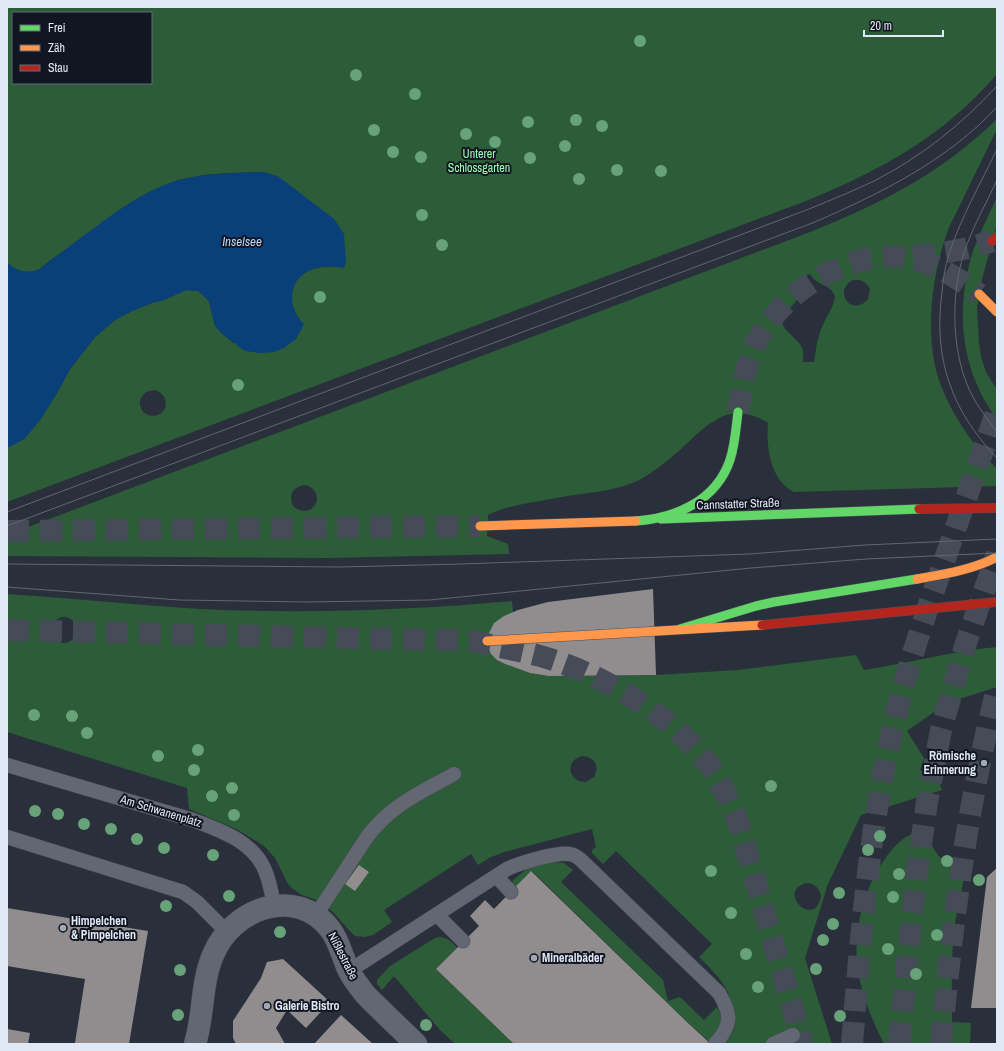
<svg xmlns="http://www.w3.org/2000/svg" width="1004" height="1051" font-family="'Archivo Narrow',sans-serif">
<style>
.green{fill:#2c5c38;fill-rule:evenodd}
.water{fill:#094079}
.building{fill:#918d8f}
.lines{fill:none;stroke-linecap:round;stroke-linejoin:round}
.primary-tunnel{stroke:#454c57;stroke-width:22;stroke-dasharray:22 11;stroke-linecap:butt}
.lane-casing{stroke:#494e58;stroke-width:15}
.street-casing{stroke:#494e58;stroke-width:23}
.fast-casing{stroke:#494e58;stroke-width:10}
.slow-casing{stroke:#494e58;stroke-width:10}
.jam-casing{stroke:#494e58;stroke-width:10}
.lane{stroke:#626771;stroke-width:14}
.street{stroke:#626771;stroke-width:22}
.fast{stroke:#63d668;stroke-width:9}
.slow{stroke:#ff974d;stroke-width:9}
.jam{stroke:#b3261e;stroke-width:9}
.tram{stroke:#61666f;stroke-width:1}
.tree{fill:#67a279}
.poi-dot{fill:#a1a8b5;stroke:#111620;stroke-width:1.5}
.labels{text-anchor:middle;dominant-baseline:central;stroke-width:4;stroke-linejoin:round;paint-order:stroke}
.park-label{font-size:12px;fill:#99ffac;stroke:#111620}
.street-label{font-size:12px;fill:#e1e8f6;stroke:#111620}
.poi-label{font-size:12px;font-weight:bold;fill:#e1e8f6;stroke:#111620;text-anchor:start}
.water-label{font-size:13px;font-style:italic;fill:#bad6fb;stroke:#111620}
</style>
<rect width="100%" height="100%" fill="#2a303b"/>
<path class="green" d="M7,7H997V74C943,137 881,170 806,201L7,502V448L24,439L40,420L57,393L70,369L95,337L115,320L132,311L152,303L164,300L186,290L198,291L209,301L215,326L233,343L300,320C298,317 295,313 293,309C291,303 291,297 292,291C296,267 325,265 343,267L279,177L264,172L229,173L203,175L178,180L155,190L56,256L38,270L26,273L12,268L7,262ZM13,13H151V83H13ZM155,390C177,398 162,426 143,412C138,404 139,398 146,392Z
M997,119V129C986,151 975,174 964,197C959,208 953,218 948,230C931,277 922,345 944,393C956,421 975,447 997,469V486L794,492C770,480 766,447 768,423C729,399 708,424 680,450C668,460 655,471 641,479C620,490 596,492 573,495C556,498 539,501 523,504C511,507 499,509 488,515L487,536L508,544L509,554L328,558L7,556V535L818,229C888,200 942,172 997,119ZM810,274C818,287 830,283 835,296C834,307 827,315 823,325C817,337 816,350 814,362H803C803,357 804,350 801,346C796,336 778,329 783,317C793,303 804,298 799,279ZM853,280C861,279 866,282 870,289L868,299C852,318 832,291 853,280ZM306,485C328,493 313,521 294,507C287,496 293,486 306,485Z
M997,197V224L981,283L977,308L979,343L981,357L986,372L997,390V419C963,373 956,320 969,265C975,241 987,219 997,197Z
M7,594C71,598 136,605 200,609C304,614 409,610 512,601L513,613L494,623L488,635L497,660L505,664L530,673L549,676L656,675L738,670L856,655L864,670C909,663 952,651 997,647V687L953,701L944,705L907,731L924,758L920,770L933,778L936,776L939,781L942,790L861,815L828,884L805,958L832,1044H723C727,1040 731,1036 733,1031C736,1026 735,1019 734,1013C730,987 717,975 699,957L712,944L616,851L603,864L592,853V850L596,847L592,829L504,852L489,858L478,865L471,854L384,910L392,922L373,935L364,937L355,936L348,929L333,912L314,899L302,895L293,889L288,884L275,858L264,846L238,830L189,809L187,788L7,732ZM61,617C84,615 79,649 59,642C53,640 51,636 50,630L53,622ZM582,756C594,756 600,766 594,777L586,782C568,782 564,761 582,756ZM806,883C815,883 819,888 821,896C816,930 775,892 806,883Z
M912,834C934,832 930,852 943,859L964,860C966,884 957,906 954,930C951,960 952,992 952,1022L971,1023L970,1044H884C874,1024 865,1003 860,981C851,943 860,899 880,866C888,854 898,840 912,834Z
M554,862L564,863L573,870L561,882L663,980L668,1001L680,997L704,1020L717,1007C727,1022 719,1030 709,1041L689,1024L532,871L516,887L512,883L513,880L528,868Z
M439,937C447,937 452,942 457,948L436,969L514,1044H455L440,1030L394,976L382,990L377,984V980L390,966L435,938Z"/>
<path class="water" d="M264,172L279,177L334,219L344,234L346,262L344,268C333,266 323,265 313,269C288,277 286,308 304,324L296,339L284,348L274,352L261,353L245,351L222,334L215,326L209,301L198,291L186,290L164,300L152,303L132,311L115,320L95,337L70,369L57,393L40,420L24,439L7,448V262C17,272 25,273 38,270C57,256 75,242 94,228C120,209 147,189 179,180C207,173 236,173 264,172Z"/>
<path class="building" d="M653,589L656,675L549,676L530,673L505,664L497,660L491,654L488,647V635L494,623L504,616L518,610L548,602Z
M359,865L369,872L355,891L345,884Z
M997,868V1008H971L987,877Z
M531,871L689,1024L711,1044H514L436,969L479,926L470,916L485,900L494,909Z
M7,908L148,931L129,1044L75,1043L85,979L7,966Z
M283,959L330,1002L306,1028L287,1010L276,1028L285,1044H236L233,1038V1021L261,978L267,962Z
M341,1015L373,1044H314Z
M7,1029L30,1033L28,1044H7Z"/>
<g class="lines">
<path class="primary-tunnel" d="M913,256C940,254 965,250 992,241
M738,412C742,389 745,366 755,345C779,295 843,252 900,257C930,259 956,277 979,294
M7,531L480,526
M7,630L474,641C496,647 518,650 540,656C598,672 669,713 707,762C720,779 728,799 737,818L803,1044
M852,1044C861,935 869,825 895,719C908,664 926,612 945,559C962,509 980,460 997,410
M899,1044L916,878L927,802L941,730L966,643L997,554
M941,1044C952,924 967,805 997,689"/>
<g class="lane-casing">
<path id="lane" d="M7,765L193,820C222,831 255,842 266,873C270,883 272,895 274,906
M7,837L183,892L197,902L226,931
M496,876L511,892
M316,915L367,837C391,805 420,793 454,774
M437,915L463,941
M349,971L507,869C519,863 557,852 569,854C574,854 577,857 581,860L719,993C732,1015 732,1025 715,1044
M773,1044L793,1035"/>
</g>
<g class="street-casing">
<path id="street" d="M195,1044C204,1015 201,983 213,955C232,908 296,885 330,929C340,942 342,957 349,971C353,979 359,986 364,993C369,999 376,1005 381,1010C393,1022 405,1033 416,1044"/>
</g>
<g class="fast-casing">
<path id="fast" d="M661,519L919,509
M636,521C676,518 716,501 730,460C735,445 736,428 738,412
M680,629L756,606L774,602L917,579"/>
</g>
<g class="slow-casing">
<path id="slow" d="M979,294L997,312
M480,526L636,521
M917,579C945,574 972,570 997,557
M487,641L762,625"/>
</g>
<g class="jam-casing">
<path id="jam" d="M992,241L997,237
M919,509L997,508
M762,625L997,602"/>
</g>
<use href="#lane" class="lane"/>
<use href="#street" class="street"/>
<use href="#fast" class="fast"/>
<use href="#slow" class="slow"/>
<use href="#jam" class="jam"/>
<path class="tram" d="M997,149C981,183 961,217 949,254C945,266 943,280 942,292C933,358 951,410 997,458
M997,180C986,204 972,228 964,253C950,297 951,358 974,399C981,411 989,421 997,432
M7,512L809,209C831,200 853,191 874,181C921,157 961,125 997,86
M7,526L815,222C881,193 947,161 997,107
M7,564L340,567L461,564L750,554L865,545L997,539
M7,587L179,600L308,602L430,600L751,568L866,559L997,553"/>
</g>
<g class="tree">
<circle cx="640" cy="41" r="6"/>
<circle cx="356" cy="75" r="6"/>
<circle cx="415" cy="94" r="6"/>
<circle cx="576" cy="120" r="6"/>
<circle cx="528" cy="122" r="6"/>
<circle cx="602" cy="126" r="6"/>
<circle cx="374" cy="130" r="6"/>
<circle cx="466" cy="134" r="6"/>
<circle cx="495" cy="142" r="6"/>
<circle cx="565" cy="146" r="6"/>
<circle cx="393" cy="152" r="6"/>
<circle cx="421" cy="157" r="6"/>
<circle cx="530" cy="158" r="6"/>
<circle cx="617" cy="170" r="6"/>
<circle cx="661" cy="171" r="6"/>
<circle cx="579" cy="179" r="6"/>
<circle cx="422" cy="215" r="6"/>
<circle cx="442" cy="245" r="6"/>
<circle cx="320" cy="297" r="6"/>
<circle cx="238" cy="385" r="6"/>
<circle cx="34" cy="715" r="6"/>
<circle cx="72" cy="716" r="6"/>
<circle cx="87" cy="733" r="6"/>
<circle cx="198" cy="750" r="6"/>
<circle cx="158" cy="756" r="6"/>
<circle cx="194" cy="770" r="6"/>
<circle cx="771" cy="786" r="6"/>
<circle cx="232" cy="788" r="6"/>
<circle cx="212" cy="796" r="6"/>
<circle cx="35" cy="811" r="6"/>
<circle cx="58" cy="814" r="6"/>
<circle cx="234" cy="815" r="6"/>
<circle cx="84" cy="824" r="6"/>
<circle cx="111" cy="829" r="6"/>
<circle cx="880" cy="836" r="6"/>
<circle cx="137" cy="839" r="6"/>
<circle cx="164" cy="848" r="6"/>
<circle cx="868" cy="850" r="6"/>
<circle cx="213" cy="855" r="6"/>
<circle cx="947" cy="861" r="6"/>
<circle cx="711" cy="871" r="6"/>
<circle cx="899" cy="874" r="6"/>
<circle cx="979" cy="880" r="6"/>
<circle cx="839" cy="893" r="6"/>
<circle cx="229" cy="896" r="6"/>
<circle cx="893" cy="897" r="6"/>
<circle cx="166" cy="906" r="6"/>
<circle cx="731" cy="913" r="6"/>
<circle cx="833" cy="924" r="6"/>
<circle cx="280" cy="932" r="6"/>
<circle cx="937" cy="935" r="6"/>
<circle cx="823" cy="940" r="6"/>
<circle cx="888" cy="949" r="6"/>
<circle cx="746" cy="954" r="6"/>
<circle cx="816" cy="969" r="6"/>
<circle cx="180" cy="970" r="6"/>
<circle cx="916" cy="974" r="6"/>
<circle cx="758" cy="987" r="6"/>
<circle cx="178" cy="1015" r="6"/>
<circle cx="840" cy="1016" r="6"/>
<circle cx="426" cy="1025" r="6"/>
</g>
<g class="poi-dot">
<circle cx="984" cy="763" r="4"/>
<circle cx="63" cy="928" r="4"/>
<circle cx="534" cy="958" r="4"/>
<circle cx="267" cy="1006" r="4"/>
</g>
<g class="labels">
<g class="park-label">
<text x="479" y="154">Unterer<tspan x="479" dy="14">Schlossgarten</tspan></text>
</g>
<g class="street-label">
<text transform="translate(738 504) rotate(-2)">Cannstatter Straße</text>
<text transform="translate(161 811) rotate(17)">Am Schwanenplatz</text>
<text transform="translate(343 956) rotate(63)">Nißlestraße</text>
</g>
<g class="poi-label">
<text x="976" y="756" text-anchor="end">Römische<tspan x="976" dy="14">Erinnerung</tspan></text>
<text x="71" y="921">Himpelchen<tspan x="71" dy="14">&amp; Pimpelchen</tspan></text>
<text x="542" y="958">Mineralbäder</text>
<text x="275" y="1006">Galerie Bistro</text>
</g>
<g class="water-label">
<text x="242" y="241">Inselsee</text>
</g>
</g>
<rect width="1004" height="1051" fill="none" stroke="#e1e8f6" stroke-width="16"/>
<rect x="12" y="12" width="140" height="72" fill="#111620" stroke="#646a76"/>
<rect x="20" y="25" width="20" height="6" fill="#63d668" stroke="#646a76"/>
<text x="48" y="32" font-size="12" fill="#e1e8f6">Frei</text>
<rect x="20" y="45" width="20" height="6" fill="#ff974d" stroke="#646a76"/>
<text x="48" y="52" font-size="12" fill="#e1e8f6">Zäh</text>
<rect x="20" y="65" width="20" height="6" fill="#b3261e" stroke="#646a76"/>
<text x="48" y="72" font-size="12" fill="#e1e8f6">Stau</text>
<path d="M864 30v6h79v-6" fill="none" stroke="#e1e8f6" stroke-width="2"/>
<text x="870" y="30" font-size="12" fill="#e1e8f6" stroke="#111620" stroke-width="3" paint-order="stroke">20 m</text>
</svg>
